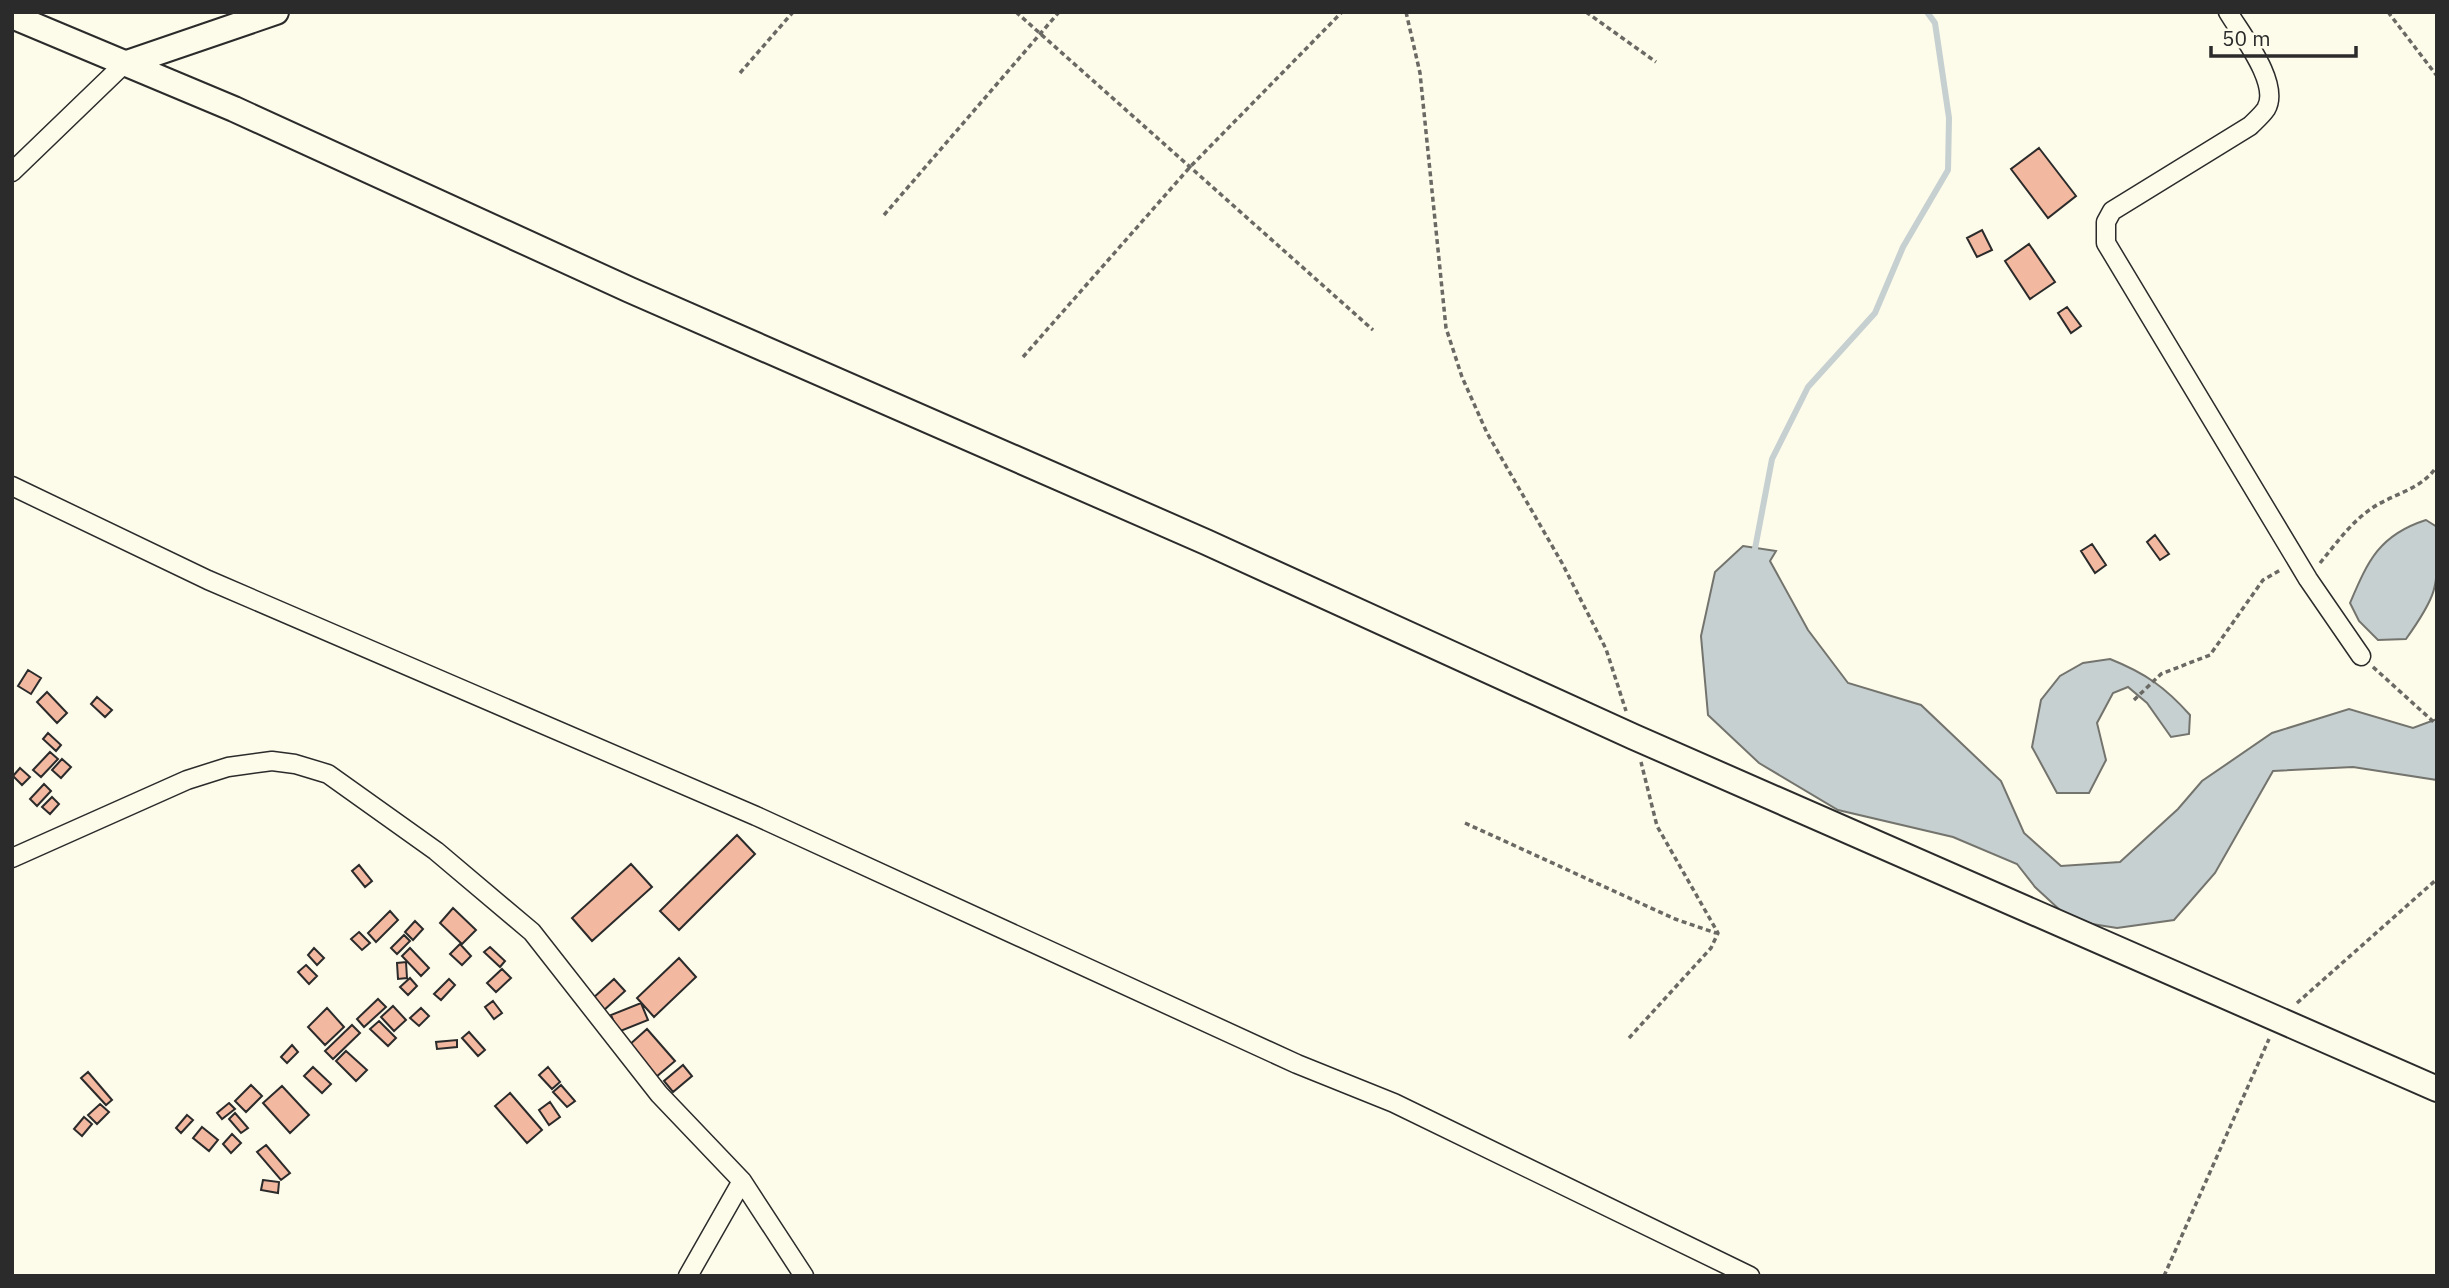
<svg xmlns="http://www.w3.org/2000/svg" width="2449" height="1288" font-family="'IBM Plex Sans',sans-serif">
<style>
.water{fill:#c7d0d0;stroke:#74746e;stroke-width:2}
.lines{fill:none;stroke-linecap:round;stroke-linejoin:round}
.stream{stroke:#c7d0d0;stroke-width:6}
.building{fill:#f2b8a0;stroke:#2b2b2b;stroke-width:2}
.street-casing{stroke:#2b2b2b;stroke-width:21}
.secondary-casing{stroke:#2b2b2b;stroke-width:28}
.path{stroke:#6a6964;stroke-width:3.5;stroke-dasharray:5 3.5;stroke-linecap:butt}
.street{stroke:#fdfbea;stroke-width:18}
.secondary{stroke:#fdfbea;stroke-width:24}
</style>
<rect width="100%" height="100%" fill="#fdfbea"/>
<path class="water" d="M2426,520L2437,527C2437,586 2441,590 2406,639L2378,640L2359,621L2350,603C2368,561 2379,535 2426,520Z
M1743,546L1776,551L1770,561L1808,630L1848,683L1921,705L2001,781L2024,833L2061,866L2120,862L2178,809L2202,781L2272,733L2349,709L2413,728L2437,719V780L2353,767L2273,771L2215,873L2174,920L2117,928L2092,924L2062,912L2035,887L2017,864L1953,837L1838,810L1759,763L1708,715L1701,636L1715,572Z
M2110,659C2145,673 2165,687 2190,715L2189,734L2171,737L2147,703L2128,687L2113,693L2097,723L2106,760L2089,793H2057L2032,747L2041,700L2060,676L2083,663Z"/>
<g class="lines">
<path class="stream" d="M1754,554L1772,459L1808,387L1875,313L1903,247L1948,170L1949,118L1935,23L1927,12"/>
</g>
<path class="building" d="M2039,148L2076,196L2048,218L2011,169Z
M1982,230L1992,250L1977,257L1967,238Z
M2029,244L2055,282L2030,299L2005,261Z
M2067,307L2081,326L2071,333L2058,313Z
M2155,535L2169,554L2160,560L2147,542Z
M2092,544L2106,565L2095,573L2081,551Z
M28,670L41,678L31,694L18,686Z
M47,692L67,713L57,723L37,702Z
M97,697L112,710L105,717L91,704Z
M48,733L61,745L56,751L43,739Z
M50,752L58,759L41,777L33,770Z
M62,759L71,767L61,778L52,770Z
M20,768L30,777L22,785L13,776Z
M44,784L51,791L37,806L30,799Z
M52,797L59,804L50,814L42,807Z
M737,835L755,854L679,930L660,911Z
M631,864L652,887L592,941L572,918Z
M359,865L372,881L365,887L352,871Z
M453,908L476,930L462,944L440,923Z
M390,911L398,920L376,942L368,933Z
M415,921L423,929L413,940L405,932Z
M359,932L370,943L362,950L351,939Z
M404,935L410,941L397,954L391,948Z
M460,944L471,956L462,965L450,954Z
M490,947L505,961L500,967L484,952Z
M314,948L324,958L317,965L308,955Z
M410,948L429,968L421,976L402,956Z
M679,958L696,977L654,1017L637,998Z
M406,962L407,978L398,979L397,963Z
M306,965L317,976L309,984L298,972Z
M502,969L511,978L496,992L487,983Z
M410,978L417,986L408,995L400,987Z
M449,979L455,985L441,1000L434,994Z
M614,979L625,991L603,1011L592,999Z
M378,999L386,1007L364,1027L357,1019Z
M493,1001L502,1013L494,1019L485,1007Z
M641,1003L648,1020L618,1032L611,1015Z
M393,1006L406,1020L394,1031L381,1017Z
M327,1008L344,1027L325,1045L308,1027Z
M421,1008L429,1016L419,1026L410,1018Z
M379,1021L396,1038L388,1046L370,1029Z
M352,1025L360,1033L333,1059L325,1051Z
M647,1029L675,1061L656,1077L628,1046Z
M469,1032L485,1050L478,1056L462,1038Z
M457,1040V1047L437,1049L436,1042Z
M292,1045L298,1052L287,1063L281,1057Z
M346,1051L367,1070L356,1081L336,1061Z
M683,1065L692,1076L673,1092L664,1081Z
M313,1067L331,1084L322,1093L304,1076Z
M548,1067L560,1082L552,1089L539,1075Z
M88,1072L112,1100L106,1105L81,1078Z
M251,1085L262,1096L246,1112L235,1101Z
M561,1085L575,1101L567,1107L553,1092Z
M282,1086L309,1115L290,1133L263,1103Z
M510,1093L542,1130L527,1143L495,1106Z
M550,1102L560,1117L549,1125L539,1110Z
M229,1103L235,1109L222,1119L217,1113Z
M100,1104L109,1112L97,1124L88,1115Z
M235,1113L248,1128L241,1133L229,1119Z
M187,1115L193,1120L181,1133L176,1128Z
M84,1117L92,1124L82,1136L74,1129Z
M202,1127L218,1140L209,1151L193,1138Z
M232,1134L241,1143L231,1153L223,1144Z
M266,1145L290,1173L281,1180L257,1152Z
M263,1180L279,1182L278,1193L261,1190Z"/>
<g class="lines">
<g class="street-casing">
<path id="street" d="M2228,12C2241,34 2281,84 2266,109C2262,115 2255,121 2250,126L2112,211L2106,222V243L2308,579L2361,656
M12,172L124,64
M12,486L208,580L756,816L1297,1064L1394,1103L1750,1276
M12,858L187,780L228,767L272,761L295,764L328,774L436,851L532,932L659,1094L742,1181L804,1276
M688,1276L742,1181"/>
</g>
<g class="secondary-casing">
<path id="secondary" d="M12,16L234,109L630,290L1206,542L1634,737L2437,1089
M124,64L276,12"/>
</g>
<path class="path" d="M1016,12L1373,330
M1406,12L1420,73L1446,328L1462,377L1487,433L1562,563L1606,649L1626,711
M1586,12L1656,62
M2388,12L2437,76
M740,73L793,12
M884,215L1059,12
M1023,357L1190,167L1342,12
M2320,563C2335,545 2349,525 2368,511C2390,494 2421,491 2437,466
M2373,667L2437,725
M2134,700L2161,674L2210,655L2263,580L2282,569
M1465,823L1675,919L1716,933
M2297,1003L2437,879
M1629,1038L1711,948L1718,933L1657,826L1641,762
M2164,1276L2269,1039"/>
<use href="#street" class="street"/>
<use href="#secondary" class="secondary"/>
</g>
<rect width="2449" height="1288" fill="none" stroke="#2b2b2b" stroke-width="28"/>
<path d="M2211 46v10h145v-10" fill="none" stroke="#2b2b2b" stroke-width="3.5"/>
<text x="2222" y="46" font-size="21" fill="#2b2b2b" stroke="#fdfbea" stroke-width="5" paint-order="stroke">50 m</text>
</svg>
